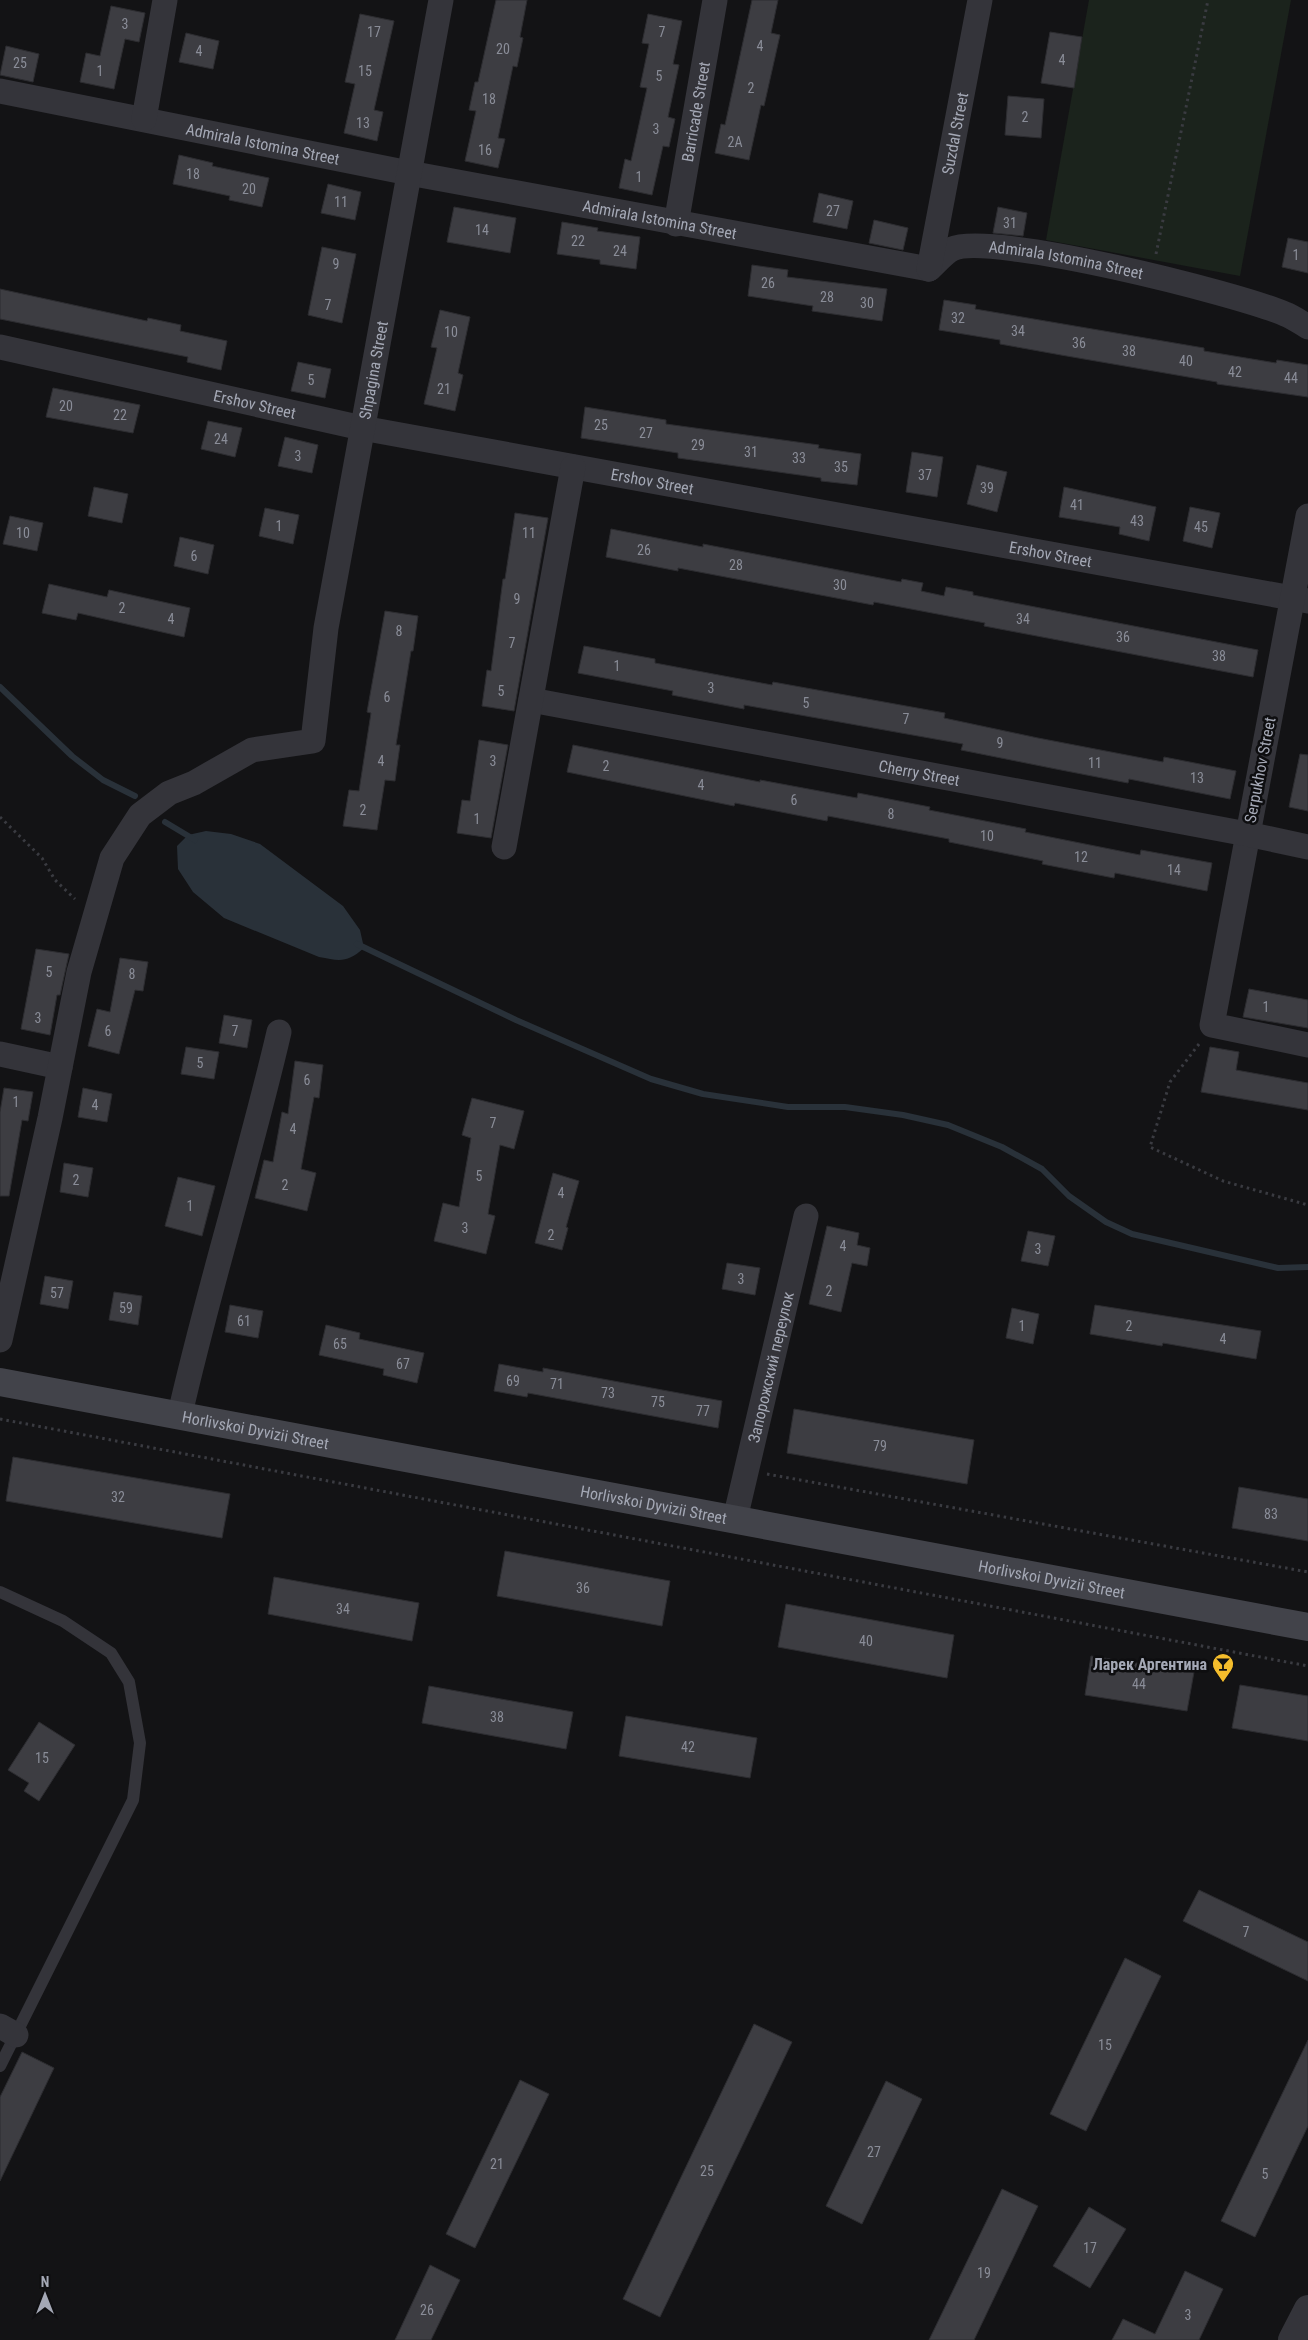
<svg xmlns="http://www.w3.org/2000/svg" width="1308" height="2340" font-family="'Roboto Condensed',sans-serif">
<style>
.green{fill:#1b231c}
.water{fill:#293139}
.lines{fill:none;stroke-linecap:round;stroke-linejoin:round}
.stream{stroke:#293139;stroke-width:6}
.building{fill:#3d3d42;stroke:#2d2d31}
.path{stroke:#3a3b41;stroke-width:3;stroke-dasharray:2.5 4;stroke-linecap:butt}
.service{stroke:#34343a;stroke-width:12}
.minor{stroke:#34343a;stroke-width:25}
.tertiary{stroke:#34343a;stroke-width:28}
.secondary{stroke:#42434a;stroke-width:28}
.labels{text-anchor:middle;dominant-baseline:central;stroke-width:5;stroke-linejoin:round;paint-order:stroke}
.number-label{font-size:14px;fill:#8a8d98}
.street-label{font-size:16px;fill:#a4a8b5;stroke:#0e0e10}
.poi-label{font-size:16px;font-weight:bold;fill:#a4a8b5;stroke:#0e0e10;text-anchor:end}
</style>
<rect width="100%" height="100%" fill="#131315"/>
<path class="green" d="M1089,0H1291L1240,276L1046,240Z"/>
<path class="water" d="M206,831L231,834L260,844L343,906L360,930L364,948C347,963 340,961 319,957L224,918L193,892L178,869L177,846L188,835Z"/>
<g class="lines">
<path class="stream" d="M0,687L72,756L103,780L135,796
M165,822L195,840
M357,944L516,1020L651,1079L703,1094L788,1107H845L903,1115L948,1125L1002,1147L1042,1169L1069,1196L1106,1222L1132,1234L1278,1268L1308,1267"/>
</g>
<path class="building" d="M496,0H527L520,37L523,38L517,67L513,66L498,138L505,139L498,168L465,161L476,111L469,110L475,82H478Z
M752,0H778L771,33L780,35L764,106L761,105L749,160L715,153L721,124L725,125Z
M111,6L145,13L139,42L125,39L114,89L80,82L86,53L100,56Z
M360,14L394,21L374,110L383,112L377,141L344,133L355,84L345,82Z
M648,14L682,21L673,64L679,65L668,117L675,119L669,147L663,146L652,195L619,188L625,159L631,161L647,88L640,87L649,44L642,43Z
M1050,32L1082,37L1074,88L1041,83Z
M186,33L219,41L213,69L179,62Z
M6,46L39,54L33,82L0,75Z
M1008,96L1044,99L1041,138L1005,135Z
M179,155L213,163L212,166L269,178L262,207L229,200L230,196L173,184Z
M328,184L361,192L355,220L321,213Z
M819,193L853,201L847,229L813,222Z
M454,207L516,218L510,253L447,242Z
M998,207L1027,213L1023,236L993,233Z
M874,220L908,228L903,250L869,243Z
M562,222L598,228L597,231L640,237L636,269L600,264V260L557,254Z
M1288,238L1308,242V273L1282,267Z
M322,247L356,254L342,323L308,315Z
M752,265L788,270L787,277L887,289L882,321L812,311L813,306L748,296Z
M0,289L147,321L148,318L181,325L180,331L227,341L221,370L187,362L188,357L0,319Z
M944,300L976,305L975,309L1204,348V351L1276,363L1277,360L1308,365V397L1217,384V382L1061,355L1000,344V340L939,330Z
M440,310L470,317L458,373L463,375L455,411L424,404L437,348L431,347Z
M298,362L331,369L325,398L291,391Z
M53,388L140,405L133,433L46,417Z
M585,407L666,420V424L819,445L818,448L861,454L857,485L821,481V478L678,458V453L581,438Z
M208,421L242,428L235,457L201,449Z
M285,437L318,445L312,473L278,466Z
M912,452L943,457L937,497L906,492Z
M977,465L1007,472L997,512L967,504Z
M94,487L128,494L122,523L88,516Z
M1064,487L1156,507L1149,541L1119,534L1120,527L1059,517Z
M1190,507L1220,513L1212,548L1183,541Z
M265,508L299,515L293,544L259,536Z
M515,513L548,518L514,711L482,706L487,670L491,671L503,579H505Z
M10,516L43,523L37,551L3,544Z
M611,529L703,547V544L901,582L902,579L923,583L921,591L944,596L946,587L973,592V595L1258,650L1253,677L984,626L985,623L874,602L873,605L678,568V571L606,557Z
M180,537L214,545L208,574L174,566Z
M49,584L107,597L109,590L190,608L184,637L78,613L76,620L42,613Z
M385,611L418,616L413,651H411L396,745H400L395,781L385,780L377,830L343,826L349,790L359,791L371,713L367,712Z
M584,646L655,659V663L772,685L773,682L945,713L944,718L1038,738L1163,762L1164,757L1236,771L1230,799L1129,779L1128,783L1056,769L961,750L963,744L744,705V709L672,695L673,691L578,673Z
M479,740L508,745L491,838L457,833L462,800L470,801Z
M573,745L760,782V780L857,798L858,793L930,807L929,810L1026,829L1025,832L1140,855L1141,850L1212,863L1207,891L1115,873L1114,878L1042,864L1043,861L949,842V839L828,816L827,821L735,803L734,806L567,772Z
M1300,754L1308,755V811L1289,807Z
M36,949L69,954L60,995H57L50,1035L21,1029Z
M120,958L148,962L143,991L135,990L119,1054L88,1046L97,1009L110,1012Z
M1249,989L1308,1000V1028L1243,1017Z
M224,1015L252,1020L247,1048L219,1043Z
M186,1047L219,1052L214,1079L181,1074Z
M1210,1047L1239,1052L1236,1070L1308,1083V1110L1201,1092Z
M295,1061L323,1065L319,1098L314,1097L301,1169L316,1173L307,1211L255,1198L264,1160L273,1162L282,1112L288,1114Z
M4,1088L33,1092L28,1121L22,1120L9,1196H0V1112Z
M83,1088L112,1094L107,1122L78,1117Z
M472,1098L524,1111L514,1149L500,1145L488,1214L495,1216L486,1254L434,1241L443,1203L459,1207L471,1138L462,1135Z
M64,1163L93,1168L88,1197L60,1192Z
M553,1173L579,1181L566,1227L568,1228L562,1250L535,1243Z
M178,1177L215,1186L202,1236L165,1226Z
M827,1226L859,1233L857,1245L870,1248L867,1266L852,1263L841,1312L809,1304Z
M1028,1231L1055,1236L1048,1266L1021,1261Z
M727,1263L760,1268L755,1295L722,1289Z
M45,1276L73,1281L68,1309L40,1304Z
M114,1292L142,1296L138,1325L109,1320Z
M230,1305L263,1311L258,1338L225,1332Z
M1095,1305L1261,1331L1256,1359L1163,1343L1162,1346L1090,1334Z
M1012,1308L1039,1314L1033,1344L1006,1338Z
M326,1325L360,1333L359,1339L424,1353L417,1383L383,1375L384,1369L319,1355Z
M499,1364L543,1372V1368L722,1401L718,1428L528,1393L527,1397L494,1391Z
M794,1409L974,1440L967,1484L787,1453Z
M13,1457L230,1494L222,1538L6,1501Z
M1239,1487L1308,1499V1541L1232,1528Z
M505,1551L670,1581L662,1626L497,1596Z
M274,1577L419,1603L412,1641L268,1614Z
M786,1604L954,1635L947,1678L778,1647Z
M1091,1656L1194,1672L1187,1711L1085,1695Z
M1240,1685L1308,1696V1741L1232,1728Z
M429,1686L573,1712L566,1749L422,1723Z
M626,1716L757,1738L750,1778L619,1756Z
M39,1722L75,1745L39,1801L24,1791L29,1783L8,1770Z
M1199,1890L1308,1942V1981L1183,1921Z
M1125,1958L1161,1976L1086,2131L1050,2114Z
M754,2024L792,2042L660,2317L623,2299Z
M1308,2040V2126L1255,2237L1221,2221Z
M22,2052L54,2068L0,2181V2097Z
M520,2080L549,2094L475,2248L446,2234Z
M886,2081L922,2099L862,2224L826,2206Z
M1002,2189L1038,2206L974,2340H929Z
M1089,2207L1126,2229L1090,2288L1053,2266Z
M430,2265L460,2280L431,2340H395Z
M1185,2271L1223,2289L1199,2340H1112L1123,2319L1155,2334Z"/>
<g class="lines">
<path class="path" d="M1156,254L1208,0
M0,817L42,858L55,880L75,899
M1199,1044L1170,1082L1150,1147L1223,1181L1308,1205
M0,1419L1308,1666
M767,1474L1308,1572"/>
<path class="service" d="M0,1592L63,1621L111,1653L129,1682L140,1743L133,1800L0,2066"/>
<g class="minor">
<path id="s1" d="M0,91L409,173L929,269"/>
<path d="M144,119L165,0"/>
<path id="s2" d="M676,224L715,0"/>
<path id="s3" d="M929,269C936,263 944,253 952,249C990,231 1239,294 1285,314C1293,317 1300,322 1308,327"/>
<path id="s4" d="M929,269L980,0"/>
<path id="s5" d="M0,347L362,428L1308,601"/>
<path d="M1308,516L1212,1025L1308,1045"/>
<path id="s6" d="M531,700L1247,834L1308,847"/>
<path d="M504,847L573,467"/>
<path d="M0,1054L60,1067"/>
<path id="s7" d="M0,1340L50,1118L79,972L112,858L140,815L169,793L194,783L252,750L313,741L326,628L441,0"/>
<path d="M180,1414C209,1286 249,1161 279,1032"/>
<path id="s8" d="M735,1519L806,1216"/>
<path d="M0,2026L16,2035"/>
</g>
<path class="tertiary" d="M1292,2340L1308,2309"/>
<path class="secondary" id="s9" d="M0,1382L1308,1627"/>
</g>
<defs>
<g id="bar-pin" transform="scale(1.125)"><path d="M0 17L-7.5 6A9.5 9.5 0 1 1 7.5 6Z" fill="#f4bd2c" stroke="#0e0e10"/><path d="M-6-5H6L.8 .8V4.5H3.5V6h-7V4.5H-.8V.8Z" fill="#111"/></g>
</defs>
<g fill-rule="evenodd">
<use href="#bar-pin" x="1223" y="1664"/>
</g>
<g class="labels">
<g class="number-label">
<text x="125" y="24">3</text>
<text x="374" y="32">17</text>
<text x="662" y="32">7</text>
<text x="760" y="46">4</text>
<text x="503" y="49">20</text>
<text x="199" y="51">4</text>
<text x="1062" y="60">4</text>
<text x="20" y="63">25</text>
<text x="100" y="71">1</text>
<text x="365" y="71">15</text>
<text x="659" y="76">5</text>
<text x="751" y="88">2</text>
<text x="489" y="99">18</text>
<text x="1025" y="117">2</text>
<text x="363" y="123">13</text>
<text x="656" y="129">3</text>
<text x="735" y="142">2А</text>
<text x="485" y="150">16</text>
<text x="193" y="174">18</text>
<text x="639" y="177">1</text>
<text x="249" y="189">20</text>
<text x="341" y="202">11</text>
<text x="833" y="211">27</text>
<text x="1010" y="223">31</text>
<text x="482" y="230">14</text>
<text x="578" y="241">22</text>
<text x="620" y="251">24</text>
<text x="1296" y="255">1</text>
<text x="336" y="264">9</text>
<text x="768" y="283">26</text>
<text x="827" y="297">28</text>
<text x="867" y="303">30</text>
<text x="328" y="305">7</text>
<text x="958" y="318">32</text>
<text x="1018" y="331">34</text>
<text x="451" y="332">10</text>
<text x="1079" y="343">36</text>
<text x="1129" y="351">38</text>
<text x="1186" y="361">40</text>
<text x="1235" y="372">42</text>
<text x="1291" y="378">44</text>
<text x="311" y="380">5</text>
<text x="444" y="389">21</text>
<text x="66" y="406">20</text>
<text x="120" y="415">22</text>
<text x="601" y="425">25</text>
<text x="646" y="433">27</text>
<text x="221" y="439">24</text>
<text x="698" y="445">29</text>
<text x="751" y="452">31</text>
<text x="298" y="456">3</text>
<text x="799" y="458">33</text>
<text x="841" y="467">35</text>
<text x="925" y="475">37</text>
<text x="987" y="488">39</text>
<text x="1077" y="505">41</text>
<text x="1137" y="521">43</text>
<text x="279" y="526">1</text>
<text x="1201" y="527">45</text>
<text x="23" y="533">10</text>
<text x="529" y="533">11</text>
<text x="644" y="550">26</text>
<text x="194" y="556">6</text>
<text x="736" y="565">28</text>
<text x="840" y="585">30</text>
<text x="517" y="599">9</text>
<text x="122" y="608">2</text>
<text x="171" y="619">4</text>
<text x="1023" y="619">34</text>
<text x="399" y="631">8</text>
<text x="1123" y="637">36</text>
<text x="512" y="643">7</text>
<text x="1219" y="656">38</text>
<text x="617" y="666">1</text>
<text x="711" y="688">3</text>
<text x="501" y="691">5</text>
<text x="387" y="697">6</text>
<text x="806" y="703">5</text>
<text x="906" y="719">7</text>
<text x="1000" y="743">9</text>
<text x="381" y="761">4</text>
<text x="493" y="761">3</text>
<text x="1095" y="763">11</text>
<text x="606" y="766">2</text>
<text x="1197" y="778">13</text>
<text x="701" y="785">4</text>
<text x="794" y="800">6</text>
<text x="363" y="810">2</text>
<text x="891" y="814">8</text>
<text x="477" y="819">1</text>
<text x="987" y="836">10</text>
<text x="1081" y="857">12</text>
<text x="1174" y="870">14</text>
<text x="49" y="972">5</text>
<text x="132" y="974">8</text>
<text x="1266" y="1007">1</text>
<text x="38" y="1018">3</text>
<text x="108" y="1031">6</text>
<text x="235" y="1031">7</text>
<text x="200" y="1063">5</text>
<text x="307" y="1080">6</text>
<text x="16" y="1102">1</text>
<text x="95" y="1105">4</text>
<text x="493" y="1123">7</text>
<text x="293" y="1129">4</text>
<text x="479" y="1176">5</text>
<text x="76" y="1180">2</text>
<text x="285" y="1185">2</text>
<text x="561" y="1193">4</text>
<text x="190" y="1206">1</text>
<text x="465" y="1228">3</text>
<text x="551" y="1235">2</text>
<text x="843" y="1246">4</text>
<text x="1038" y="1249">3</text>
<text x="741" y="1279">3</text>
<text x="829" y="1291">2</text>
<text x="57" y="1293">57</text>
<text x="126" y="1308">59</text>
<text x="244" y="1321">61</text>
<text x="1022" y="1326">1</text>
<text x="1129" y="1326">2</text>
<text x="1223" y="1339">4</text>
<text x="340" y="1344">65</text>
<text x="403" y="1364">67</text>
<text x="513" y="1381">69</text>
<text x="557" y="1384">71</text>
<text x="608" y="1393">73</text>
<text x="658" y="1402">75</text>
<text x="703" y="1411">77</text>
<text x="880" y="1446">79</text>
<text x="118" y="1497">32</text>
<text x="1271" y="1514">83</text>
<text x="583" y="1588">36</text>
<text x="343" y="1609">34</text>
<text x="866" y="1641">40</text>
<text x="1139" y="1684">44</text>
<text x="497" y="1717">38</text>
<text x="688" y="1747">42</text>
<text x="42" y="1758">15</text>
<text x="1246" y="1932">7</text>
<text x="1105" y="2045">15</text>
<text x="874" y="2152">27</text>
<text x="497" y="2164">21</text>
<text x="707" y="2171">25</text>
<text x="1265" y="2174">5</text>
<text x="1090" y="2248">17</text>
<text x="984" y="2273">19</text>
<text x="427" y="2310">26</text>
<text x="1188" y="2315">3</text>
</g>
<g class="street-label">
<text stroke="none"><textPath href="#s2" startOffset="114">Barricade Street</textPath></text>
<text stroke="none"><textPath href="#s4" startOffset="138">Suzdal Street</textPath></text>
<text stroke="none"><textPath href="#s1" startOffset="268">Admirala Istomina Street</textPath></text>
<text stroke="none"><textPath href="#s1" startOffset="672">Admirala Istomina Street</textPath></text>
<text stroke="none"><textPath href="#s3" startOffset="146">Admirala Istomina Street</textPath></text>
<text stroke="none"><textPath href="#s7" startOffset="1114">Shpagina Street</textPath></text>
<text stroke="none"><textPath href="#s5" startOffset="261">Ershov Street</textPath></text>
<text stroke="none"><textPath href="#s5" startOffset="666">Ershov Street</textPath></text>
<text stroke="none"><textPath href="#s5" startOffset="1071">Ershov Street</textPath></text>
<text transform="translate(1260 770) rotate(-79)">Serpukhov Street</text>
<text stroke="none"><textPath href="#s6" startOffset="395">Cherry Street</textPath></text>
<text stroke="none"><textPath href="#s8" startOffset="156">Запорожский переулок</textPath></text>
<text stroke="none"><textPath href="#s9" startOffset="260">Horlivskoi Dyvizii Street</textPath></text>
<text stroke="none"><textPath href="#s9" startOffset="665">Horlivskoi Dyvizii Street</textPath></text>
<text stroke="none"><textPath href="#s9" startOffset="1070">Horlivskoi Dyvizii Street</textPath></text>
</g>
<g class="poi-label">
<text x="1207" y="1664">Ларек Аргентина</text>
</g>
</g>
<g transform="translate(45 2295)" stroke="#0e0e10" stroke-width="4" paint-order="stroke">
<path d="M0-4L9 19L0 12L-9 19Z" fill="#a4a8b5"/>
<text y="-8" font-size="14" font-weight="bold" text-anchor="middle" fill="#a4a8b5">N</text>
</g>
</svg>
